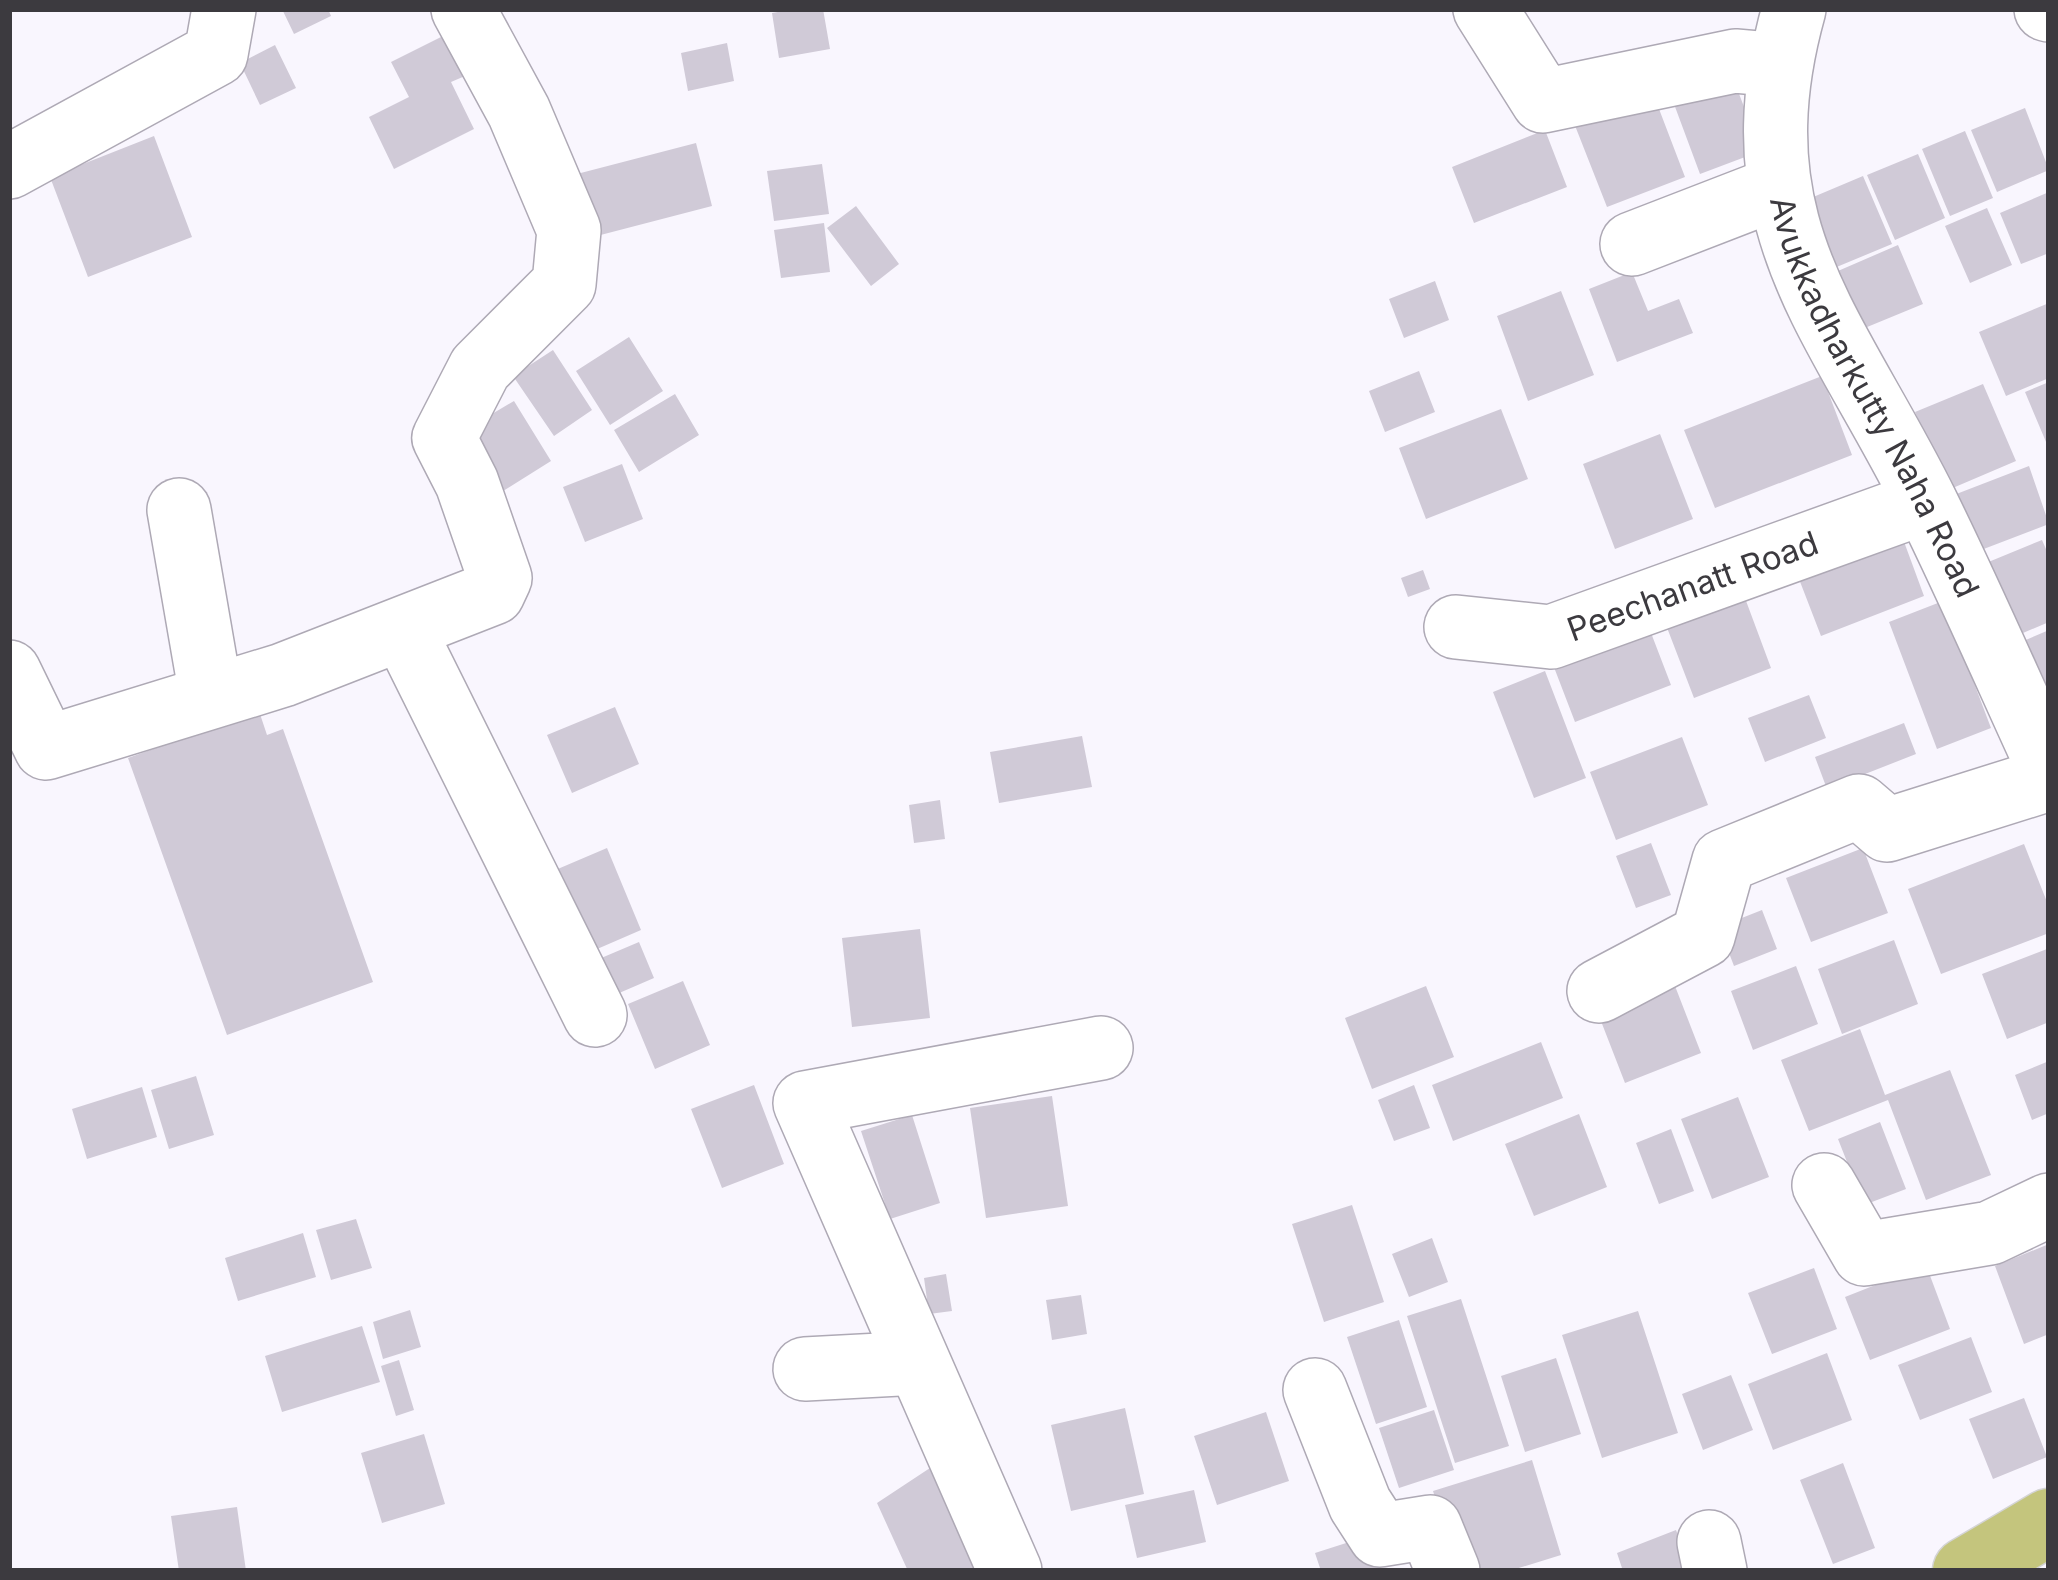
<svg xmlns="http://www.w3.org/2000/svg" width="2058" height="1580" font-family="Inter,sans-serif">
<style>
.building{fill:#d0cad7}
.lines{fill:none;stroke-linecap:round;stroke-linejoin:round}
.minor-casing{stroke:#aea9b5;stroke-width:66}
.major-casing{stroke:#d4d4d5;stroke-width:69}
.minor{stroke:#fff;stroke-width:63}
.major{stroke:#c4c57d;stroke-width:66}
.labels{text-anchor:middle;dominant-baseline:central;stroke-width:9;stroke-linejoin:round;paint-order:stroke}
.street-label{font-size:33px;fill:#3c3a3f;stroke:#fff}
</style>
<rect width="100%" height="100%" fill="#f9f6fe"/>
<path class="building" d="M282,9H328L331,16L294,34Z
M795,9H823L830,49L779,58L772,13Z
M445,35L465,76L451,82L474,129L394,169L369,117L409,97L391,62Z
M727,43L734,81L688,91L681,53Z
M275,45L296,88L260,105L240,63Z
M1731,73L1761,151L1700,174L1671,96Z
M1651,88L1685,177L1607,207L1572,118Z
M2025,108L2049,170L1997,192L1971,130Z
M1545,130L1567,187L1474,223L1452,167Z
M1965,131L1993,198L1950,216L1922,149Z
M154,136L192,237L88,277L50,177Z
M696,143L712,206L589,238L573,175Z
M1918,154L1945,218L1895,240L1867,175Z
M822,164L829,214L774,221L767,171Z
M1863,176L1892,244L1827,271L1799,203Z
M2049,192V253L2021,264L2000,213Z
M856,206L899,264L871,286L827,228Z
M1987,208L2012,265L1970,283L1945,226Z
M824,223L830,272L781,278L774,230Z
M1898,245L1923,304L1855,332L1831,274Z
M1632,272L1648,311L1679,299L1693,333L1617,362L1589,289Z
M1435,281L1449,320L1404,338L1389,299Z
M1561,291L1594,375L1528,401L1497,316Z
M2049,303V378L2006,396L1979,332Z
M629,337L663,391L610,425L576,371Z
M553,350L592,410L554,436L513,376Z
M1419,371L1435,412L1385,432L1369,391Z
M1822,376L1852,455L1715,508L1684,430Z
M2049,382V449L2025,392Z
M1983,384L2016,461L1948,490L1915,412Z
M675,394L699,435L639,472L614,430Z
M514,401L551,461L503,491L465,430Z
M1501,409L1528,479L1426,519L1399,448Z
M1660,434L1693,519L1615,549L1583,464Z
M622,464L643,519L585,542L563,487Z
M2029,466L2049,524L1968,555L1946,498Z
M1903,539L1924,596L1821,636L1799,579Z
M2042,540L2049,556V622L2016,636L1986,563Z
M1423,570L1430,589L1408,597L1401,578Z
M1739,582L1771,668L1694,698L1661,612Z
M1943,601L1991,728L1937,749L1889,622Z
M1643,612L1671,685L1575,722L1547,649Z
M2049,630V697L2021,642Z
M1545,671L1586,778L1534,798L1493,692Z
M1809,695L1826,738L1765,762L1748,718Z
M615,707L639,764L572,793L547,735Z
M259,711L267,735L283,729L373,982L227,1035L128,758Z
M1904,723L1916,754L1827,789L1815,757Z
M1082,736L1092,787L999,803L990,752Z
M1682,737L1708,805L1616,840L1590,772Z
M940,800L945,839L914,843L909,805Z
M1651,843L1671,895L1636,908L1616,856Z
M2024,844L2049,907V933L1941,974L1908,889Z
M607,848L641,930L581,956L546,874Z
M1863,848L1888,913L1811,942L1786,878Z
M1762,910L1777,949L1734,966L1719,927Z
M920,929L930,1018L852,1027L842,938Z
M1894,940L1918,1004L1842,1034L1818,969Z
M639,942L654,978L596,1003L580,967Z
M2047,949L2049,1022L2007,1039L1982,974Z
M1796,966L1818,1024L1753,1050L1731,991Z
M683,981L710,1045L655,1069L628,1004Z
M1426,986L1454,1057L1372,1089L1345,1018Z
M1675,986L1701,1053L1625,1083L1599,1016Z
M1860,1029L1885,1095L1950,1070L1991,1175L1926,1200L1888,1100L1809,1131L1781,1060Z
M1541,1042L1563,1098L1453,1141L1432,1085Z
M2049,1061V1113L2032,1120L2015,1075Z
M196,1076L214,1135L169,1149L151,1090Z
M754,1085L784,1164L722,1188L691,1109Z
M1414,1085L1430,1128L1394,1141L1378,1100Z
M142,1087L157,1137L87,1159L72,1109Z
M1052,1096L1068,1206L986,1218L970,1108Z
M1738,1097L1769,1177L1712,1199L1681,1119Z
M1579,1114L1607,1187L1534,1216L1505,1144Z
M912,1115L940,1203L890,1219L861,1131Z
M1880,1122L1906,1189L1864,1205L1838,1139Z
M1671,1129L1694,1191L1659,1204L1636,1143Z
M1352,1205L1384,1302L1324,1322L1292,1224Z
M356,1219L372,1268L331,1280L316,1230Z
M303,1233L316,1277L238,1301L225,1258Z
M1432,1238L1448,1282L1409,1297L1392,1254Z
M2049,1244V1334L2024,1344L1995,1266Z
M1926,1265L1950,1329L1870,1360L1845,1297Z
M1814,1268L1837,1329L1772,1354L1748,1293Z
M946,1274L952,1311L929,1314L924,1278Z
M1081,1295L1087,1334L1052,1340L1046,1300Z
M1461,1299L1509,1446L1455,1463L1407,1316Z
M410,1310L421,1347L383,1359L373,1322Z
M1638,1311L1678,1433L1602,1458L1562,1335Z
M1399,1320L1427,1407L1376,1424L1347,1337Z
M362,1326L380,1382L282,1412L265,1356Z
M1971,1337L1992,1392L1920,1420L1898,1365Z
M1827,1353L1852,1420L1773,1450L1748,1384Z
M1556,1358L1581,1434L1525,1452L1501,1376Z
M399,1360L414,1410L396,1416L381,1366Z
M1731,1375L1753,1430L1703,1450L1682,1394Z
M2024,1398L2047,1457L1993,1479L1969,1419Z
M1125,1408L1144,1494L1071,1511L1051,1425Z
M1434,1410L1454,1470L1399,1488L1379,1428Z
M1266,1412L1289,1481L1217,1505L1194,1436Z
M424,1434L445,1504L382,1523L361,1453Z
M1532,1460L1561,1555L1509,1571H1458L1433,1491Z
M1843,1463L1875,1548L1833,1564L1800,1480Z
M933,1466L978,1571H908L877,1503Z
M1194,1490L1206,1542L1137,1558L1125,1505Z
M237,1507L246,1571H179L171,1516Z
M1676,1530L1692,1571H1623L1617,1553Z
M1368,1536L1380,1571H1321L1315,1553Z"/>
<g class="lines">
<g class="minor-casing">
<g id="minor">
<path d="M1485,9L1543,101L1735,61L1781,65"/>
<path id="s1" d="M1794,9C1733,227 1835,320 1926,503C1969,590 2008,680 2049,769"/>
<path d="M2046,9L2049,10"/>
<path d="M9,167L216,54L224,9"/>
<path d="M1632,244L1777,188"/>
<path d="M179,510L211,695"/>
<path id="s2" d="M1456,627L1551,637L1925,502"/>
<path d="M404,631L595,1015"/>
<path d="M9,672L46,748L283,675L493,593L500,578L467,483L444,438L480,368L564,284L569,230L519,112L463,9"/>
<path d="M1599,991L1703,936L1724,861L1859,806L1887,830L2049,779"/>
<path d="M1824,1185L1864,1254L1990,1233L2049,1205"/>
<path d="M805,1369L918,1363"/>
<path d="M1315,1390L1360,1504L1380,1535L1430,1527L1448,1571"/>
<path d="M1709,1542L1715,1571"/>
<path d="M1010,1571L805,1103L1101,1048"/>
</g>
</g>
<g class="major-casing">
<path id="major" d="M1966,1571L2049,1522"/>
</g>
<use href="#minor" class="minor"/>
<use href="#major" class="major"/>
</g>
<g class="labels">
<g class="street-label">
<text stroke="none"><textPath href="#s1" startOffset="411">Avukkadharkutty Naha Road</textPath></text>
<text stroke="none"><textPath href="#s2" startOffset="246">Peechanatt Road</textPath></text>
</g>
</g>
<rect width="2058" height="1580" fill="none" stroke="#3c3a3f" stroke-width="24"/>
</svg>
